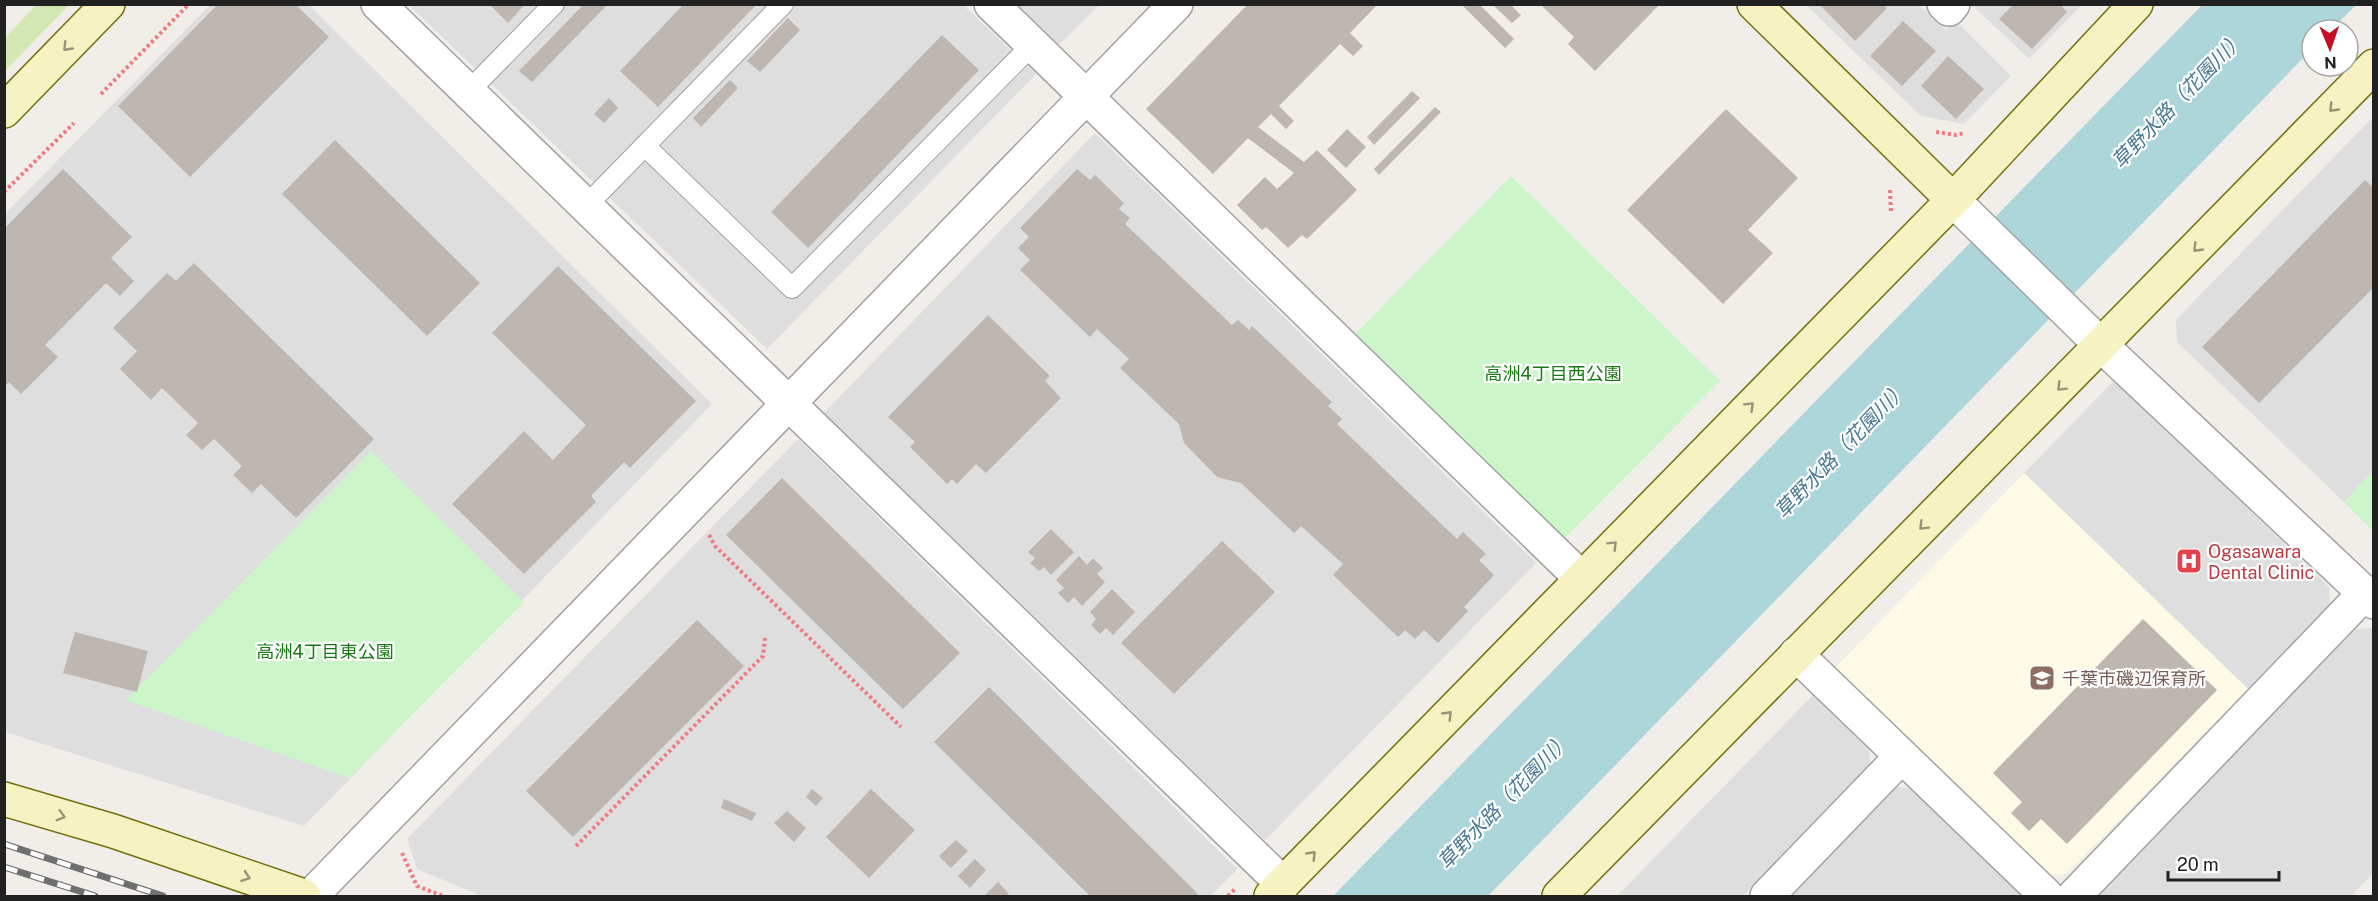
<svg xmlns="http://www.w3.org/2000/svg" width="2378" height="901" font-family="'Public Sans','Noto Sans JP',sans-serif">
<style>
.residential{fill:#dfdede}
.education{fill:#fdfae5}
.grass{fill:#d3e7b3}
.park{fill:#ccf6ca}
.water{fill:#add6db}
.building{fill:#beb6b1}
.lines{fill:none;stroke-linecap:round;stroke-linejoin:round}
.lane-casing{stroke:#a2a2a2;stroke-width:22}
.street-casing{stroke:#a2a2a2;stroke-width:36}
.secondary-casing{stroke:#73710d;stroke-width:36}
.path{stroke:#f07a7d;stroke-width:4;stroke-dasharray:3 3;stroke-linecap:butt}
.lane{stroke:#fff;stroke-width:20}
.street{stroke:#fff;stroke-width:33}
.secondary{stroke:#f6f2c2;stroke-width:33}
.rail-casing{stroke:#6f6f6f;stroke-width:7}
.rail{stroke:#fff;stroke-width:4.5;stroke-dasharray:14;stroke-linecap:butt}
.oneway{stroke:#96947a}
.labels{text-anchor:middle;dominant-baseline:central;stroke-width:4.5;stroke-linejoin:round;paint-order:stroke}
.park-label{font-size:18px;fill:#197a14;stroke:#fff}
.health-label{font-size:18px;fill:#be3a42;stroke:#fff;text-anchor:start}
.education-label{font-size:18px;fill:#785e54;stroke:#fff;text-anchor:start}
.water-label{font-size:20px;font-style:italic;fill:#497994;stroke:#fff}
</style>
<rect width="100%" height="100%" fill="#f1ede9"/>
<path class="residential" d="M1977,4L2082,5L2029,59L1974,7Z
M210,5H309L712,404L304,826L5,732L4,215Z
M409,5H963L1036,74L767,349Z
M1016,5H1099L1058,46Z
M1806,5H1919L1946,30L1956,21L2011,76L1964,124L1921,116Z
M2373,117V471L2344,502L2177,342L2176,320Z
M1095,133L1536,563L1265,840L824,413Z
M2115,380L2329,587L2330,605L2248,689L2024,473Z
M798,439L1237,869L1211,896H482L417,869L407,839Z
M2372,628L2373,873L2351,896H2093L2356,629Z
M1814,694L1869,750L1870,766L1743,896H1617Z
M1897,787L1912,788L2022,896H1790Z"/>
<path class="education" d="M2024,473L2248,689L2067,873L2050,876L1835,668Z"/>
<path class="grass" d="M37,4L69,5L5,71V38Z"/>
<path class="park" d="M1511,176L1720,381L1564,539L1355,334Z
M371,451L524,602L349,778L126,700Z
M2373,471V531L2344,502Z"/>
<path class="water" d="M2202,5H2356L2331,30H2312V49L1488,896H1333Z"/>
<path class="building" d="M218,4H295L329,37L190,177L118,106Z
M489,4H525L508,23Z
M684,4H757L658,107L620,71Z
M1248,4H1378L1350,33L1363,46L1353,56L1340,44L1279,106L1294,121L1286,129L1271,114L1258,127L1304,162L1317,150L1357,190L1307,239L1302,235L1288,248L1266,227L1262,230L1237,205L1265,177L1277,189L1294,173L1248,138L1213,174L1146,109Z
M1461,4H1479L1514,39L1505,48Z
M1492,4H1510L1521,15L1512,23Z
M1540,4H1660L1595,71L1568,44L1574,37Z
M1819,4H1883L1887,8L1855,41Z
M2014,4H2060L2067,12L2032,49L1999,19Z
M583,5H607L532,82L519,71Z
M788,18L800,30L760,72L747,61Z
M1903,21L1936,51L1902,86L1870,56Z
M942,35L979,70L808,248L771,212Z
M1948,56L1984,89L1956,119L1921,86Z
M730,80L738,88L701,127L693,118Z
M1412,91L1420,98L1374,145L1367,137Z
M609,98L618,108L604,123L594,114Z
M1435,107L1441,112L1379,175L1374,169Z
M1726,109L1798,178L1748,230L1773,253L1723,304L1627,210Z
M1347,129L1366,147L1346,168L1327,150Z
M335,140L480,283L427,336L282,194Z
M63,169L132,237L111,258L134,281L120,296L106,283L45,345L58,357L21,394L9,382L5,386V228Z
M1077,169L1090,180L1095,175L1124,203L1119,209L1130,218L1125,224L1232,325L1238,320L1249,330L1252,326L1332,402L1328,406L1342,419L1337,424L1457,539L1463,532L1486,554L1479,560L1494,575L1464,607L1468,611L1438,643L1424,630L1415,639L1405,630L1398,637L1333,575L1343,564L1301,526L1294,533L1241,483L1217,477L1184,443L1179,424L1120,368L1129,359L1097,329L1090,337L1020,270L1030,260L1018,248L1029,237L1020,228Z
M2365,180L2374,188V287L2259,403L2202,347Z
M194,263L374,439L296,518L261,484L252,493L233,475L242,466L214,439L202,450L186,435L198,423L162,388L151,400L120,369L137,351L113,328L167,273L176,281Z
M558,266L696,401L630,468L624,462L591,496L596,502L524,574L452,504L524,431L553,460L586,425L492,333Z
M988,315L1050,376L1045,381L1061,398L986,473L976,464L957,484L952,479L947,484L910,447L915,442L888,417Z
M782,478L960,653L903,709L726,535Z
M1051,529L1074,552L1051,575L1044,567L1039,571L1030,563L1035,558L1028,552Z
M1222,541L1275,592L1174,694L1121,643Z
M1079,556L1087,565L1093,558L1103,568L1097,574L1105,582L1082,606L1074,597L1068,603L1058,593L1064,588L1056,580Z
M1112,589L1135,612L1113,635L1106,628L1100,634L1091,625L1096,619L1090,612Z
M2143,619L2217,690L2067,844L2041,819L2029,831L2011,813L2022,802L1993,773Z
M697,620L744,666L573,837L526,791Z
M75,632L148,651L137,692L63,673Z
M989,687L1198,894L1195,896H1090L934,742Z
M812,789L823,798L816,806L806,797Z
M871,789L915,830L869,878L826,837Z
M724,799L756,813L752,821L721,808Z
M787,811L806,828L794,842L774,823Z
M956,840L968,851L951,868L939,856Z
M975,859L986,870L970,888L958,876Z
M998,882L1009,894L1006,896H984Z"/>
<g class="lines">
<g class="lane-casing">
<path id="lane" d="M468,92L554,4
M645,146L792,288L1032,45
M585,207L783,4"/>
</g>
<g class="street-casing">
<path id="street" d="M378,4L1283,884
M991,4L1581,578
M1944,4L1949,9L1953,4
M1953,200L2102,346L2374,602
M1796,654L2047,896
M311,896L1176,4
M1767,896L1902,756
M2074,896L2364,594"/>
</g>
<g class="secondary-casing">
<path id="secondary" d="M1754,4L1953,200
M4,111L108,4
M4,799L113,831L304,896
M1271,896L1953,200L2136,4
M1559,896C1830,619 2104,344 2374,66"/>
</g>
<path class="path" d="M101,94L189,4
M1936,132L1956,135L1964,133
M1890,190L1891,212
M4,192L74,123
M709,535L715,546L901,727
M576,846L763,656L765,638
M402,853L417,886L443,896
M1228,896L1236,888"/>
<use href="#lane" class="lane"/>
<use href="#street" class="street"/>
<use href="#secondary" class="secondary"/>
<g class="rail-casing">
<path id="rail" d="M4,844L163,896
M4,867L95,896"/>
</g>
<use href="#rail" class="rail"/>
</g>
<defs><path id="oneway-chevron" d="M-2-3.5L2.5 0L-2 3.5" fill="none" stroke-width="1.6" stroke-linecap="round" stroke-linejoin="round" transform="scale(1.5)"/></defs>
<g class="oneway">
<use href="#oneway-chevron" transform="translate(67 47) rotate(134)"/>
<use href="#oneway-chevron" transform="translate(2333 108) rotate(134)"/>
<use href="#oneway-chevron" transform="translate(2197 248) rotate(134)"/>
<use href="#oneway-chevron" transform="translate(2061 387) rotate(135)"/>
<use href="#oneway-chevron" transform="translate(1750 406) rotate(-45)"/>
<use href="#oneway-chevron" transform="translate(1923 526) rotate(135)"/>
<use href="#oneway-chevron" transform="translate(1613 545) rotate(-45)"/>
<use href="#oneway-chevron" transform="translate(1448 715) rotate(-46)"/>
<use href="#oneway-chevron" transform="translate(61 816) rotate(16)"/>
<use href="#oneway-chevron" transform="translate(1312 855) rotate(-46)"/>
<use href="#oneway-chevron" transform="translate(246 877) rotate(19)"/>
</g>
<defs>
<g id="hospital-square" transform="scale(1.35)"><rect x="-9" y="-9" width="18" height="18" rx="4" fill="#e0444e" stroke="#fff"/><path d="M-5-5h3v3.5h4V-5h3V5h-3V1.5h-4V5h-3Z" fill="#fff"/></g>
<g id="school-square" transform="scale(1.35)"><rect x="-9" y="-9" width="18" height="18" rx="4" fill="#8d6e63" stroke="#fff"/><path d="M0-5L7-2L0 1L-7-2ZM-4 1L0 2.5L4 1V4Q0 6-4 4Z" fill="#fff"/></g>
</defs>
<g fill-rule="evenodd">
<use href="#hospital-square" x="2189" y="561"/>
<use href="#school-square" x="2042" y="678"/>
</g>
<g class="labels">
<g class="park-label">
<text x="1553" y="373">高洲4丁目西公園</text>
<text x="325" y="651">高洲4丁目東公園</text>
</g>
<g class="health-label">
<text x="2208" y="551">Ogasawara<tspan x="2208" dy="21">Dental Clinic</tspan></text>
</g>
<g class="education-label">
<text x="2062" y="678">千葉市磯辺保育所</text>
</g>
<g class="water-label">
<text transform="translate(2178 100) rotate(-46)">草野水路（花園川）</text>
<text transform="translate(1841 450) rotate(-46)">草野水路（花園川）</text>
<text transform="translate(1504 801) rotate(-46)">草野水路（花園川）</text>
</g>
</g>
<rect width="2378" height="901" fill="none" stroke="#212121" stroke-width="12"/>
<g transform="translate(2330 48) rotate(178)"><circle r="28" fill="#ffffff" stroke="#a6a6a6" stroke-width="1.5"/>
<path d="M0-4.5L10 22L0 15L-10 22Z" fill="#c40e26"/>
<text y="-9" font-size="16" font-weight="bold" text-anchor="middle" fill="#212121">N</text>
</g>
<path d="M2168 871v9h111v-9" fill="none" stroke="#212121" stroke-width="3"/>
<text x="2177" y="871" font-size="18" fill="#212121" stroke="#ffffff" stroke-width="4.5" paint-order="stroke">20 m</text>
</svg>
